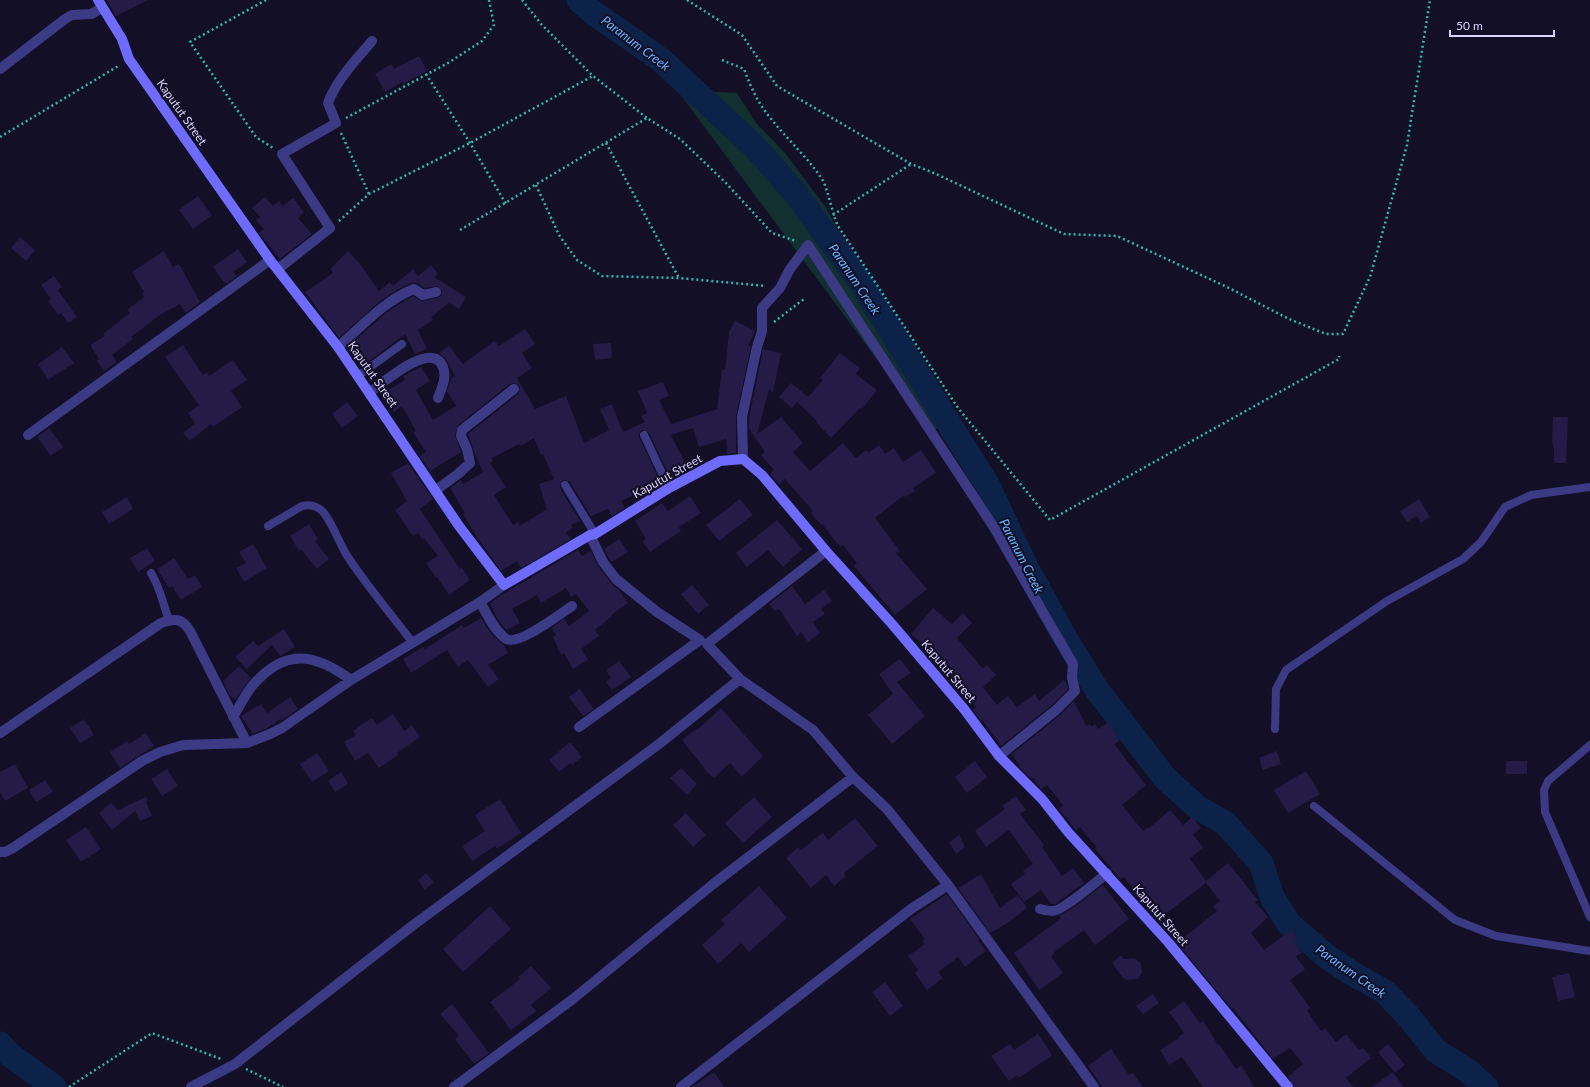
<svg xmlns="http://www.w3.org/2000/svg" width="1590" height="1087" font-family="Lato,sans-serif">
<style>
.green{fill:#12302f}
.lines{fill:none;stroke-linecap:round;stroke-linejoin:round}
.river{stroke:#0c2248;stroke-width:25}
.building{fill:#241b47;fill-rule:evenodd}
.path{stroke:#2fb8b0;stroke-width:2.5;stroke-dasharray:2 3;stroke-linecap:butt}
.lane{stroke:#3d3a85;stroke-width:8}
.street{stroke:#3d3a85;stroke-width:10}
.secondary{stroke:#6f6bff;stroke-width:10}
.labels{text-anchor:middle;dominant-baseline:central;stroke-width:4;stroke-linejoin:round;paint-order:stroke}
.street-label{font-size:12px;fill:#d9d4ff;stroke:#130f26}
.water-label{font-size:13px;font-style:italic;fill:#62b6ff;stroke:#130f26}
</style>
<rect width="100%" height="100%" fill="#130f26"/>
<path class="green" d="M677,90L737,93L756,123L786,154L827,209L844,242L950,403L933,435Z"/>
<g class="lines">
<path class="river" d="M579,0L595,14L660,59L756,148L796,194L861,283L988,486L1024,563L1065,638L1097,690L1165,778L1197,807L1225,823L1261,863L1272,897L1289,924L1326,956L1350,972L1385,992L1409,1017L1436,1051L1468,1071L1486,1087
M0,1044L9,1054L54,1087"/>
</g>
<path class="building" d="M107,0H148L116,16Z
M419,56L427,71L403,84L402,82L385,92L375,74L391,64L394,69Z
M198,196L212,215L193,229L179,210Z
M265,197L273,206L279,201L283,206L293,198L304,212L298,218L312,234L280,259L259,233L264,229L256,220L260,217L252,208Z
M20,237L35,250L26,261L11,248Z
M238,249L247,262L233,272L237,276L225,284L213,267Z
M164,251L173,267L179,264L200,302L186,313L180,304L160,315L131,337L133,339L112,355L117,362L104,371L97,361L99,359L90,345L105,336L103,334L130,313L127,310L144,297L142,293L144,292L132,272Z
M348,251L360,264L379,291L390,282L393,286L413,269L418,276L431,265L438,274L434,277L466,297L459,309L449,303L431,317L433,320L418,330L427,349L415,354L405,334L364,365L363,364L362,365L347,348L369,328L387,312L406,300L413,296L422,301L437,298L441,296L442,291L438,286L424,288L417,283H411L400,288L379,302L339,338L305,292L333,273L330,269Z
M54,276L62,287L58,290L77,317L68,323L61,313L58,315L48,301L51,299L41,285Z
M735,321L755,331L748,346H751L736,416V453L727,454L726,439L699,447L693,428L671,435L687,467L669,475L649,433L645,430H641L639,434V437L660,481L650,485L652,487L621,501L625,508L612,516L608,509L591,516L570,482L565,480L562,481L560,485V488L580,521L571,525L573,528L566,532L571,539L521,568L517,561L501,571L475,534L463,514L465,513L450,488L461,480L463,484L483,472L475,454L468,434L518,394L520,388L519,385L513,383L510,384L458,425L455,435L461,452L430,471L420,456L426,452L413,432L416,431L402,406L394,412L382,394L405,380L403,376L421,367L430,381L416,390L433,420L456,406L447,391L451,379L455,376L445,358L439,353L449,346L463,364L494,341L499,346L525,329L535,344L522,353L532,368L517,378L535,409L566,396L584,443L609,430L600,409L612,404L623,432L645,422L641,416L647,413L638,391L663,382L669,396L659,400L671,424L717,409L722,370H725L729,332ZM534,438L541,455L543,454L554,479L539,484L547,509L520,526L518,522L513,525L494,495L506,487L490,463L493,461L492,458L519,444L521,446Z
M611,343L612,358L595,360L593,344Z
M183,345L203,375L207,372L209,376L233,360L247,380L231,391L242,407L213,427L211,424L190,441L183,433L195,423L188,413L199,405L165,357Z
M62,347L74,363L48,380L38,364Z
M763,349L781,353L773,393L769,389L757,434L781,417L803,443L793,452L810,471L843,443L856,458L866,450L868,453L879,445L885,454L894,448L903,462L921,450L936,473L913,488L915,491L905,497L904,495L875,518L900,551L896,553L927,589L895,615L854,566L857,563L843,545L840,547L822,524L821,525L811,513L813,511L785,479L779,484L770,474L774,470L761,455L765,452L749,429V418Z
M840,353L860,368L856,374L877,390L862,409L860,408L831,438L816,422L817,421L797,402L792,408L779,397L791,383L808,397L823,380L820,378Z
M347,402L358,416L342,428L332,414Z
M1553,417H1568L1566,463H1554V449L1552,440Z
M49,428L63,447L51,456L37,437Z
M408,463L433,499L420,509L460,569L462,568L470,580L449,595L437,577L436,578L426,563L438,556L424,538L422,539L418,533L413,536L395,510L407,501L391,473Z
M690,496L701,513L679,527L681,531L650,552L642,541L646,539L635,521L662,503L668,511Z
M127,497L133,509L109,524L102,512Z
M740,499L753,515L719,541L706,525Z
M1419,499L1430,517L1421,523L1417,516L1407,522L1400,511Z
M777,520L802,549L783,567L768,550L747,567L736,553Z
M309,524L318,539L315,541L329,559L317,569L301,549L299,551L290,536Z
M619,539L628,552L611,562L604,549Z
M253,544L267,568L244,582L236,568L246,563L239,552Z
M147,548L155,561L138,572L130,558Z
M578,550L582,556L591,551L598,566L611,583L619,590L628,603L611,615L612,616L595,630L599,636L581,649L588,660L573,669L564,653L561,655L553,637L556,635L551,628L564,619L569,626L589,611L576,594L571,597L566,588L541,603L537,595L512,609L520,623L506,630L497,618L490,603L503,594Z
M174,558L188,579L195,575L202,587L181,600L172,586L169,588L157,569Z
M692,585L709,605L698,614L681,594Z
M792,586L805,604L824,590L832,601L821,609L825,614L813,622L820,633L808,642L801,632L797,636L779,609L775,611L769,604Z
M933,608L952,624L963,613L972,623L957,638L983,669L987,665L996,675L983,687L997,705L1008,696L1017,707L1035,694L1039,701L1064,680L1067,684L1068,689L1052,705L1001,746L982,720L981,721L973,710L976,707L951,677H952L940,663L942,662L911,634Z
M481,618L492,635L503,644L508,653L488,665L499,679L488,687L468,660L458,667L447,650L411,673L403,659L423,647L425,649L462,625L464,628Z
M284,629L295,647L280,656L272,645L247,669L235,657L253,641L258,646Z
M900,659L911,673L897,682L925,716L892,744L868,715L893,694L879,674Z
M619,661L631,677L612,690L606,682L611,678L606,670Z
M239,666L251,678L235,700L229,694L223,681Z
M580,689L594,709L583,716L569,697Z
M290,697L298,709L282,720L281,719L267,728L253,734L241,716L261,704L267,713Z
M1074,701L1086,726L1090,724L1091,727L1095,724L1098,729L1109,722L1120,741L1114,744L1146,785L1122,805L1143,831L1148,827L1149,828L1170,810L1183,825L1192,817L1201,828L1193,835L1203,847L1190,859L1206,881L1228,863L1258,900L1255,902L1268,917L1251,933L1264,950L1291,930L1298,940L1294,943L1302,953L1296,956L1305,969L1290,980L1310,1008L1307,1011L1321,1031L1325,1028L1336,1042L1346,1034L1359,1050L1363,1048L1371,1058L1346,1078L1353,1087H1294L1288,1077L1303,1064L1290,1048L1273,1059L1233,1008L1232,1009L1177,943L1217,911L1213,906L1220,901L1206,883L1160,918L1142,895L1140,897L1124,877L1121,880L1095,849L1097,848L1080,827L1076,830L1059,809L1063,805L1047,785L1041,789L1033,778L1032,779L1023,771L1012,754L1060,715Z
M721,708L763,756L742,777L730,763L714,778L708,773L682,740L696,729L697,730Z
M393,714L404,731L412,725L420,737L397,753L398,755L379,768L368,753L355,761L344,742L356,735L353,731L372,718L377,725Z
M84,719L94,735L80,743L70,728Z
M146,733L154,746L120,768L110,752L127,741L129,744Z
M570,742L582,757L572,765L570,763L559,772L549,760Z
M1277,751L1281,764L1263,770L1259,758Z
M317,753L329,771L312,782L300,764Z
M975,761L987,777L967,793L955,777Z
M1506,761H1527V774H1506Z
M15,764L28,788L5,801L0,792V772Z
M681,768L697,784L687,795L670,778Z
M167,769L178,786L162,796L151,779Z
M1306,771L1320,794L1288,813L1274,790Z
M341,772L348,783L335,792L328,781Z
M45,780L53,792L36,802L29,790Z
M1016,796L1026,810L1020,814L1044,845L1042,847L1062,876L1073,868L1084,883L1055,904H1051L1041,890L1024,902L1011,884L1025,874L1023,871L1033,864L1009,830L986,847L975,831L1005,809L1002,806Z
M146,797L148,800L146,802L152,816L140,821L135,811L112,830L99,813L111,803L118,810Z
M754,797L772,817L743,843L725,823Z
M500,799L521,833L497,849L495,846L472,861L462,846L485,831L475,815Z
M686,813L706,835L693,847L673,825Z
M855,818L878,846L844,873L846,876L834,886L826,875L811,888L786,858L798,847L801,850L823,833L828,840Z
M86,827L101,849L81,862L66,840Z
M959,835L965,847L956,854L949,843Z
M426,873L434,882L425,890L418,880Z
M981,874L1000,908L1018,895L1027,908L1009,922L990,933L958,888Z
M1103,885L1129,919L1095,945L1084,930L1053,953L1054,954L1051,956L1063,973L1039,990L1014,953L1052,925L1061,918L1059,916L1076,906Z
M759,886L787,918L749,952L741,943L718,964L702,945L725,924L721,920Z
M947,894L979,939L978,940L986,951L965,967L958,957L938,972L943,978L927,990L915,973L918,970L908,956L925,944L922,941L925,939L910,919Z
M490,906L511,929L463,972L443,949Z
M1121,955L1124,959L1134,958L1141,963L1142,973L1138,979L1127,980L1123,978L1112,963Z
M531,966L551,988L531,1005L536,1011L511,1030L490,1002L520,979L518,977Z
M1569,973L1575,997L1558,1001L1552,977Z
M885,982L903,1006L890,1016L872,992Z
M1153,994L1159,1003L1143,1014L1136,1006Z
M1184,1001L1200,1023L1203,1021L1218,1045L1219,1044L1236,1069L1241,1065L1254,1087H1203L1182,1057L1169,1065L1160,1050L1179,1038L1178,1037L1184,1033L1169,1012Z
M452,1004L489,1053L474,1064L455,1039L459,1036L440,1014Z
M1038,1034L1052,1055L1019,1078L1017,1075L1009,1081L991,1056L1010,1044L1014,1050Z
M1388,1044L1405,1065L1395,1073L1378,1052Z
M1111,1049L1129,1075L1133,1073L1143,1087H1102L1088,1066Z
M714,1072L724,1087H692Z
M1393,1072L1404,1087H1372Z"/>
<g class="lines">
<path class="path" d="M266,0L190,42L256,137L273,148
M522,0L542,25L593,76L647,118
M687,0L742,35L777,86L911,164L934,173L1064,234L1117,236L1227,287L1289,319L1326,334H1343L1370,277L1407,145L1430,0
M722,60L744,69C751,88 759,105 772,120C788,140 808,158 822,179C828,189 832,213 838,226L958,408L1050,520L1339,359V356
M426,74L470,143L506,204
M346,118L448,63L482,41L494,25L489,0
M341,133L369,194
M0,137L120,65
M606,143L679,278
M536,185L559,235L577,260L602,276L679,278L766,286
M833,215L911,164
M339,221L369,194L470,143L593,76
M460,230L647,118L680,139L726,183L772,233L796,241
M774,322L804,299
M246,1069L283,1087
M69,1087L152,1033L221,1059"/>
<path class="lane" d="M358,376L402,344
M644,435L669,488
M565,485L595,534
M268,526L302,506C311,504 318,506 324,513C332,523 339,542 346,554C366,585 391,614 413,643
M151,573C160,587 163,604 169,620
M1275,729L1276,689L1286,670L1387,601L1463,559L1481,542L1505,507L1531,495L1590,487
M1590,745L1548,781L1544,790L1545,812L1590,917
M1314,806L1455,920L1496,936L1590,951"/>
<path class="street" d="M0,69L65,19L72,15L91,14L102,8
M278,269L330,228L282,154L336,123L328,103C337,79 356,60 372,41
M338,347C361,327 385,300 414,289L423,295L436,292
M370,392C383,383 426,345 440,362C444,367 445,374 444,380C443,386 440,392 438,398
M28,435L270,260
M743,459L742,417L757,347L762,331V308L780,288L790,269L808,245L993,526L1073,664L1072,678L1075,691L1056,710L999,756
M436,490L458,474L470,463L467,449L461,436L462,430L514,389
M480,602C487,614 494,630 505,638C516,648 560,614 572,606
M740,679L813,730L853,777L887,809L948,885L1094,1087
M233,717C240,706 245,694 253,685C285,648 315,653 351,680
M579,727L700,640L657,612L616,579L603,562L590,535
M0,733L161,623C175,618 182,618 190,631L247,743
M0,852H5L13,848L142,761L160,752L183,745L247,743L270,734L282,728L351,680L480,602L504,585
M1040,909C1044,910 1049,911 1053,911C1062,911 1099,880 1107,873
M191,1087L235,1064L412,926L659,744L740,679L707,644L826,551
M454,1087L573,999L712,885L853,777
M681,1087L911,909L948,885"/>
<path class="secondary" d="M98,0L122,39L129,59L270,260L338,347L459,526L504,585L590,535L595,534L669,488L720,461L743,459L762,475L826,551L892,624L964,709L999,756L1042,799L1068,832L1168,942L1288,1087"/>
</g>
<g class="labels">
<g class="street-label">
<text transform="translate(182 112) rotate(55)">Kaputut Street</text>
<text transform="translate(373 374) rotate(55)">Kaputut Street</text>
<text transform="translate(667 476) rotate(-29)">Kaputut Street</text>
<text transform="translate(949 671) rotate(50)">Kaputut Street</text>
<text transform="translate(1161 915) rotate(49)">Kaputut Street</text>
</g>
<g class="water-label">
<text transform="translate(636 43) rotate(37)">Paranum Creek</text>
<text transform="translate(855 279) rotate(56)">Paranum Creek</text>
<text transform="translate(1022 556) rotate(63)">Paranum Creek</text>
<text transform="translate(1351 971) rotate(35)">Paranum Creek</text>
</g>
</g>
<path d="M1450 30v6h104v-6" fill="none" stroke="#d9d4ff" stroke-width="2"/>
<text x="1456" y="30" font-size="12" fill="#d9d4ff" stroke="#130f26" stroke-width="3" paint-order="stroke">50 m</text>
</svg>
